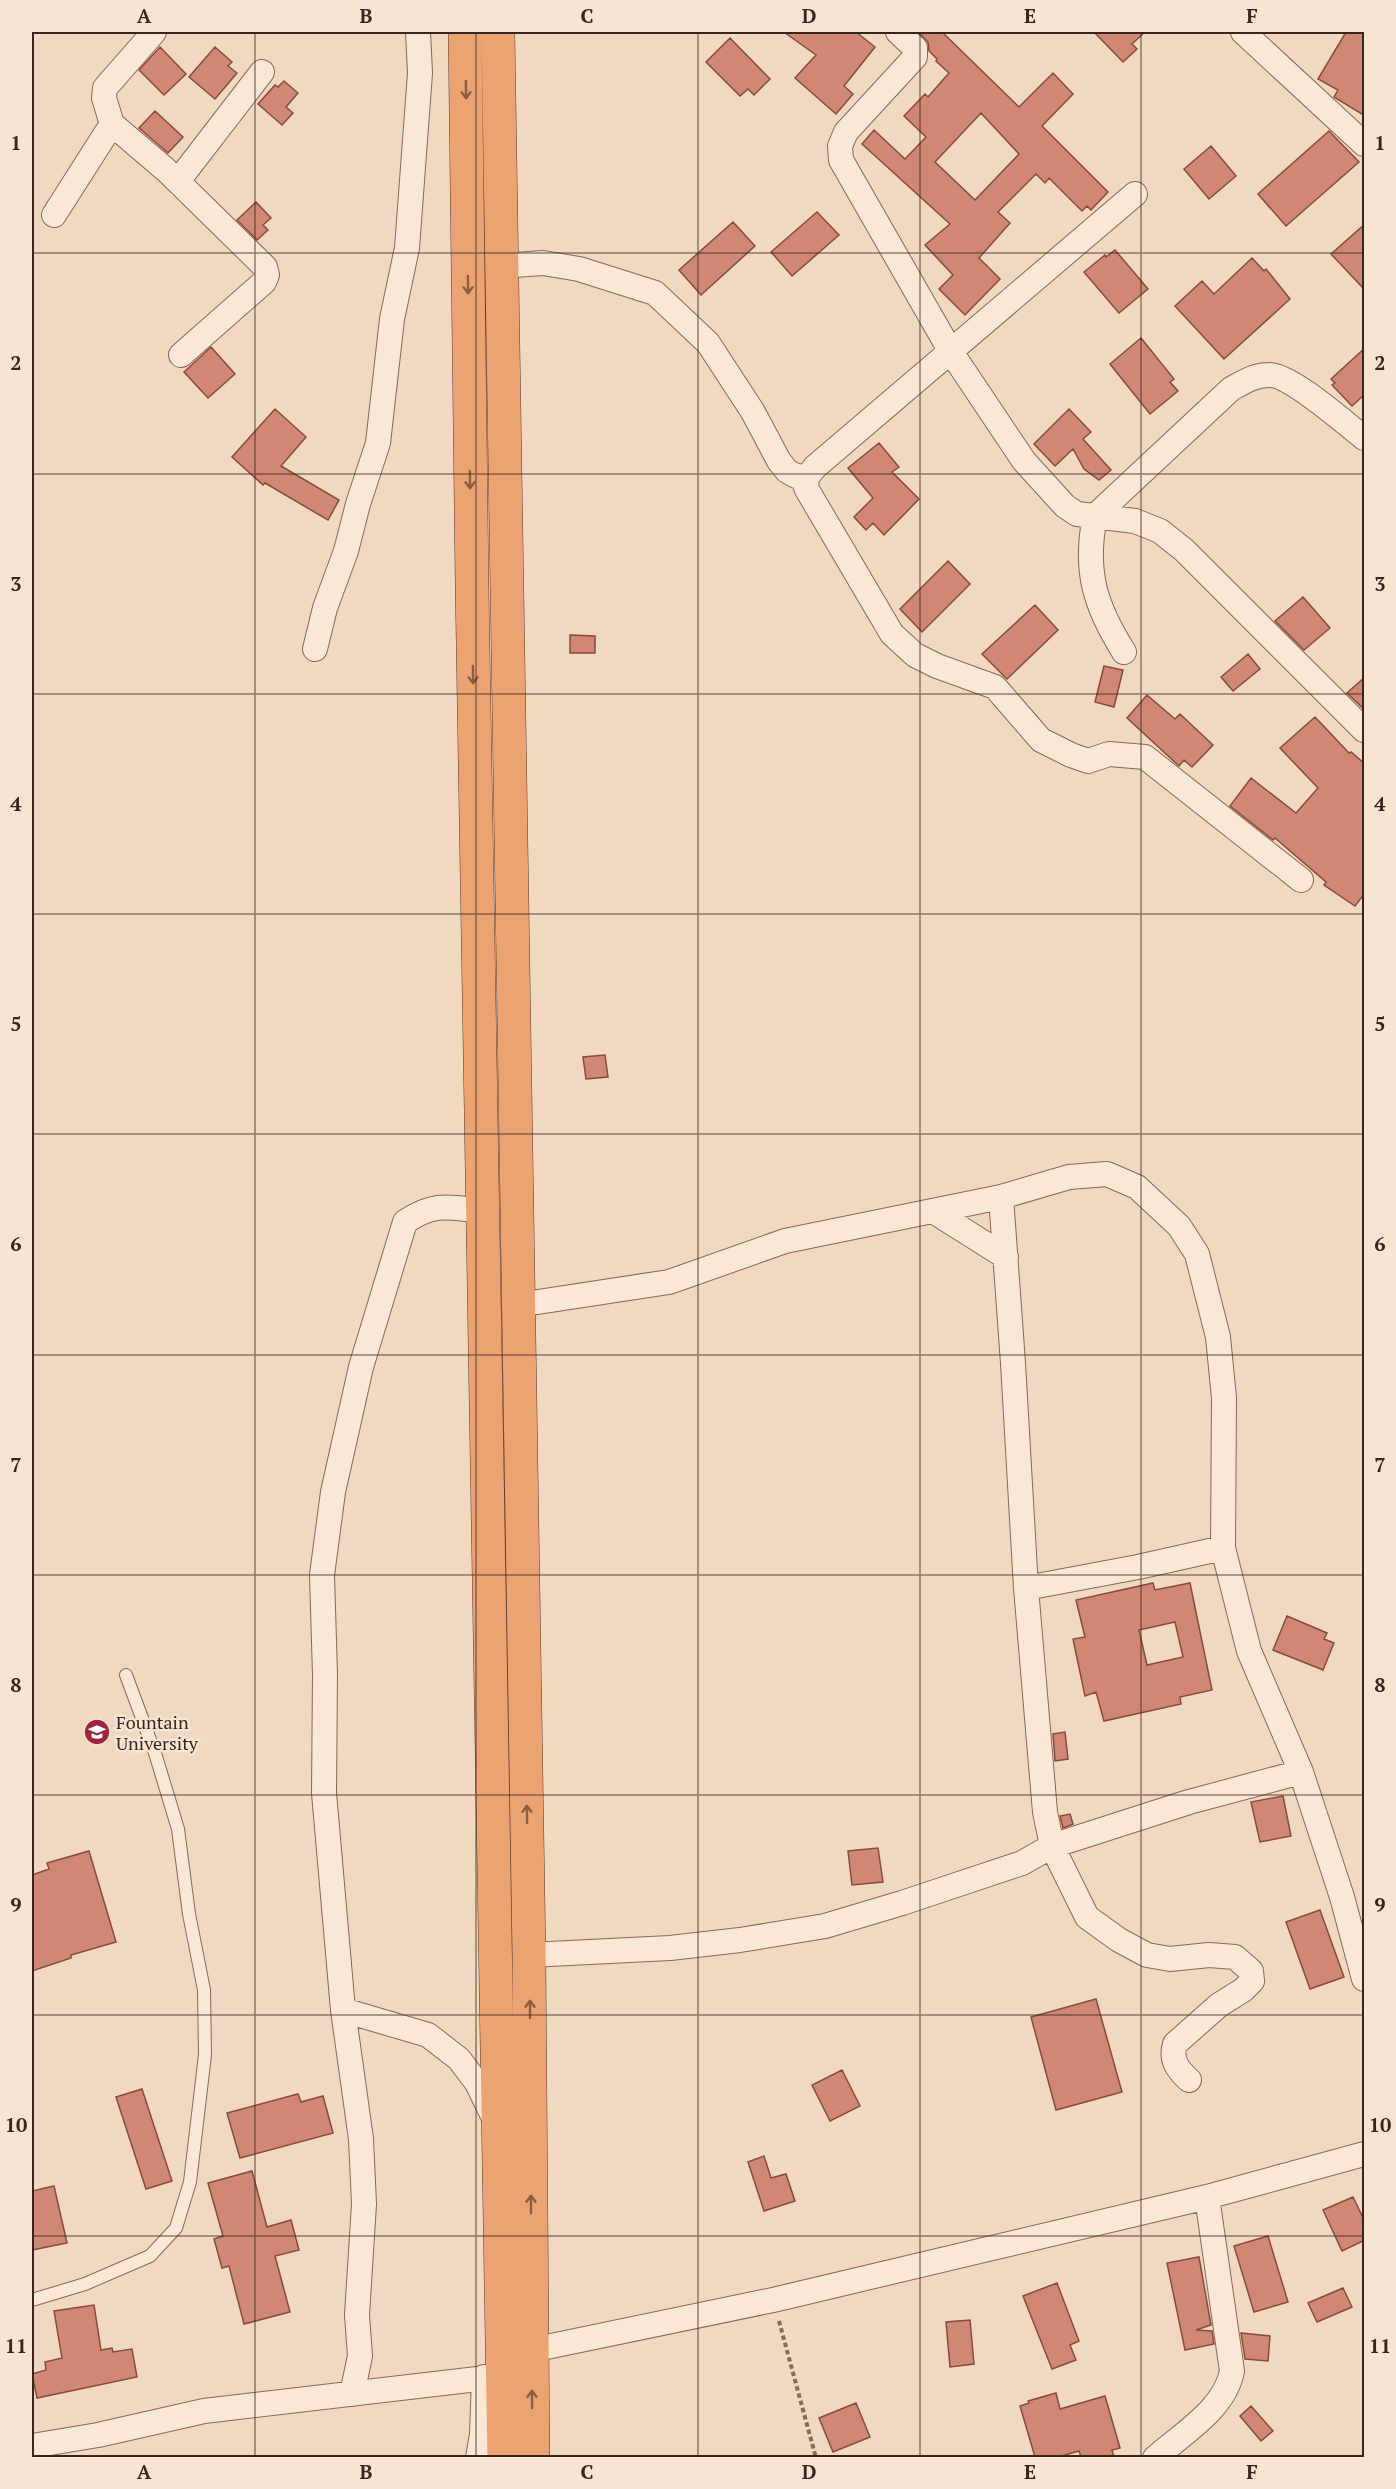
<svg xmlns="http://www.w3.org/2000/svg" width="1396" height="2489" font-family="'PT Serif',serif">
<style>
.building{fill:#d08875;stroke:#8a4b3d;stroke-width:1.5;fill-rule:evenodd}
.lines{fill:none;stroke-linecap:round;stroke-linejoin:round}
.service-casing{stroke:#8a6858;stroke-width:14}
.minor-casing{stroke:#8a6858;stroke-width:26}
.trunk-casing{stroke:#58372c;stroke-width:34}
.path{stroke:#8a6858;stroke-width:4;stroke-dasharray:4.5 3;stroke-linecap:butt}
.service{stroke:#fae7d5;stroke-width:12}
.minor{stroke:#fae7d5;stroke-width:24}
.trunk{stroke:#eca372;stroke-width:33}
.oneway{stroke:#8a5e43}
.grid{fill:none;stroke:#39251d;stroke-width:1.5;stroke-opacity:0.55}
.labels{text-anchor:middle;dominant-baseline:central;stroke-width:5;stroke-linejoin:round;paint-order:stroke}
.poi-label{font-size:18px;fill:#39251d;stroke:#f7e4d1;text-anchor:start}
.neatline{fill:none;stroke:#39251d;stroke-width:2}
.grid-label{font-size:20px;text-anchor:middle;font-weight:bold;fill:#39251d}
</style>
<rect width="100%" height="100%" fill="#f0d8c1"/>
<path class="building" d="M784,32H856L875,47L844,86L853,94L836,114L795,78L816,55Z
M918,32H942L1019,107L1053,73L1073,94L1042,126L1108,192L1091,210L1087,206L1082,211L1049,178L1045,183L1036,174L998,212L1010,223L979,258L1000,279L965,315L939,289L953,275L925,245L950,224L862,144L874,130L905,159L926,137L904,116L925,94L928,97L949,73L936,61L937,59L929,51L928,42ZM981,113L1019,154L975,200L935,162Z
M1094,32H1145L1132,44L1137,49L1123,62Z
M1346,32H1365V116L1334,97L1338,90L1318,79Z
M730,38L770,79L754,95L748,89L740,96L706,62Z
M160,47L186,74L164,95L139,70Z
M215,47L232,62L228,66L237,73L215,99L189,77Z
M284,81L298,93L286,107L293,113L282,125L258,104L275,85L278,87Z
M155,111L183,137L168,153L139,128Z
M1329,131L1359,162L1286,226L1258,194Z
M1211,146L1236,176L1209,199L1184,169Z
M256,202L271,218L263,225L268,230L257,240L237,220Z
M817,212L839,235L792,276L771,252Z
M733,222L755,246L701,295L679,270Z
M1365,224V290L1331,254Z
M1115,250L1148,289L1119,313L1084,272L1105,255L1106,257Z
M1252,258L1264,271L1266,269L1290,299L1224,359L1175,306L1202,281L1214,294Z
M1141,338L1174,379L1170,382L1178,391L1150,414L1110,364Z
M211,347L235,374L208,398L184,372Z
M1365,348V394L1352,406L1332,385L1335,383L1331,379Z
M275,409L306,437L281,466L339,500L328,520L265,483L263,485L232,457Z
M1069,409L1091,432L1083,439L1111,470L1099,480L1084,469L1073,449L1055,466L1034,444Z
M879,443L899,467L892,472L919,499L884,535L873,523L866,530L854,517L873,498L848,468Z
M948,561L970,584L922,632L900,609Z
M1303,597L1330,628L1304,650L1275,621Z
M1035,605L1058,630L1007,679L982,654Z
M570,635L595,636V653H570Z
M1248,654L1260,669L1233,691L1221,677Z
M1104,666L1123,670L1114,707L1095,702Z
M1365,677V710L1347,693Z
M1147,695L1175,719L1180,714L1213,745L1192,767L1184,760L1179,766L1127,718Z
M1315,717L1349,753L1351,752L1365,764V893L1355,906L1324,885L1326,882L1275,838L1273,840L1230,806L1251,778L1296,813L1318,788L1280,748Z
M605,1055L608,1077L586,1079L583,1057Z
M1153,1583L1155,1590L1190,1583L1212,1690L1180,1697L1181,1704L1104,1721L1096,1692L1085,1696L1073,1639L1085,1637L1076,1600ZM1175,1622L1183,1657L1147,1665L1139,1630Z
M1287,1616L1327,1633L1324,1639L1334,1643L1323,1670L1273,1650Z
M1065,1732L1068,1759L1055,1761L1053,1734Z
M1283,1796L1291,1836L1260,1842L1251,1802Z
M1070,1814L1073,1824L1063,1828L1060,1816Z
M878,1848L883,1882L852,1885L848,1851Z
M89,1851L116,1942L71,1955V1958L32,1971V1875L49,1869L47,1863Z
M1320,1910L1344,1977L1310,1989L1286,1922Z
M1096,1999L1122,2092L1056,2110L1031,2017Z
M842,2070L860,2106L830,2121L812,2085Z
M142,2089L172,2181L146,2189L116,2097Z
M298,2094L301,2102L323,2096L333,2133L240,2158L227,2113Z
M764,2156L771,2178L786,2174L795,2201L764,2211L748,2162Z
M252,2171L267,2227L291,2220L299,2250L275,2256L290,2312L244,2324L229,2266L222,2268L214,2239L223,2236L208,2183Z
M54,2186L67,2243L32,2250V2191Z
M1353,2197L1365,2222V2240L1342,2251L1323,2210Z
M1268,2236L1288,2302L1254,2312L1234,2246Z
M1199,2257L1211,2325L1196,2330L1212,2331L1214,2344L1185,2350L1167,2263Z
M1057,2283L1079,2341L1070,2345L1076,2360L1052,2369L1023,2296Z
M1343,2288L1352,2307L1317,2322L1308,2303Z
M94,2305L101,2350L112,2348L113,2352L132,2349L137,2377L37,2398L32,2374L46,2370L45,2362L62,2358L54,2311Z
M970,2320L974,2364L950,2367L946,2322Z
M1241,2333L1270,2336L1268,2361L1245,2359Z
M1056,2393L1060,2409L1105,2396L1120,2448L1112,2450L1114,2457H1081L1079,2451L1058,2457H1035L1020,2406L1029,2403L1028,2401Z
M856,2403L870,2437L833,2452L819,2418Z
M1251,2406L1273,2431L1261,2441L1240,2416Z"/>
<g class="lines">
<g class="service-casing">
<path id="service" d="M32,2300L85,2284L150,2256L176,2228L190,2182L205,2055L204,1990L189,1914L178,1829L155,1753L126,1675"/>
</g>
<g class="minor-casing">
<path id="minor" d="M154,32L105,88L104,98L112,124L166,170L265,267L267,275L264,282L181,355
M898,32L915,48V57L846,132L840,146L841,160L951,352L1024,461L1065,506L1077,514L1135,521L1160,531L1184,550L1364,730
M1243,32L1364,144
M178,181L262,72
M1135,194L815,467L807,477L806,488L892,634L915,655L937,666L995,687L1041,740L1071,755L1088,761L1109,754L1145,757L1301,880
M54,215L112,124
M502,266L543,263L579,269L655,293L708,343L753,412L779,461L787,471L796,476L807,477
M315,649L325,608L346,551L358,504L378,443L392,319L407,248L420,73L418,32
M1124,652C1095,606 1084,571 1095,516L1231,389C1244,382 1254,375 1269,375C1290,374 1346,424 1364,438
M1001,1197L1013,1363L1026,1588L1045,1812L1052,1846L1087,1917L1119,1940L1147,1955L1170,1959L1209,1955L1235,1957L1251,1971L1252,1981L1243,1990L1219,2005L1175,2044C1170,2060 1178,2070 1189,2080
M933,1211L1006,1257
M518,1305L669,1282L785,1241L1001,1197L1069,1177L1107,1174L1137,1187L1179,1226L1197,1254L1218,1337L1224,1398L1223,1548L1249,1651L1301,1772L1342,1897L1364,1979
M1026,1588L1138,1567L1223,1548
M529,1955L670,1948L740,1940L825,1926L902,1903L1022,1863L1052,1846L1189,1802L1301,1772
M343,2010L428,2035L459,2059L477,2083L495,2120
M532,2350L773,2300L1207,2197L1364,2154
M352,2394L360,2356L357,2315L364,2204L361,2139L343,2010L324,1793L325,1675L322,1575L333,1492L361,1367L405,1222C434,1202 449,1207 482,1211
M32,2446L98,2435L204,2411L503,2376
M478,2458L482,2434L484,2377
M1155,2458C1183,2433 1225,2409 1232,2371L1207,2197"/>
</g>
<g class="trunk-casing">
<path id="trunk" d="M465,32L472,586L504,2458
M498,32L529,1955L533,2458"/>
</g>
<path class="path" d="M779,2321L816,2458"/>
<use href="#service" class="service"/>
<use href="#minor" class="minor"/>
<use href="#trunk" class="trunk"/>
</g>
<defs><path id="oneway-shaft" d="M-6 0H5M1.5-3L5.5 0L1.5 3" fill="none" stroke-width="1.6" stroke-linecap="round" stroke-linejoin="round" transform="scale(1.5)"/></defs>
<g class="oneway">
<use href="#oneway-shaft" transform="translate(466 90) rotate(89)"/>
<use href="#oneway-shaft" transform="translate(468 285) rotate(89)"/>
<use href="#oneway-shaft" transform="translate(470 480) rotate(89)"/>
<use href="#oneway-shaft" transform="translate(473 675) rotate(89)"/>
<use href="#oneway-shaft" transform="translate(527 1814) rotate(-91)"/>
<use href="#oneway-shaft" transform="translate(530 2009) rotate(-90)"/>
<use href="#oneway-shaft" transform="translate(531 2204) rotate(-90)"/>
<use href="#oneway-shaft" transform="translate(532 2399) rotate(-91)"/>
</g>
<path class="grid" d="M255,32V2458M476,32V2458M698,32V2458M920,32V2458M1141,32V2458M32,253H1364M32,474H1364M32,694H1364M32,914H1364M32,1134H1364M32,1355H1364M32,1575H1364M32,1795H1364M32,2015H1364M32,2236H1364"/>
<defs>
<g id="university-disc" transform="scale(1.35)"><circle r="9.5" fill="#9c253f" stroke="#f7e4d1"/><path d="M0-5L7-2L0 1L-7-2ZM-4 1L0 2.5L4 1V4Q0 6-4 4Z" fill="#fff"/></g>
</defs>
<g fill-rule="evenodd">
<use href="#university-disc" x="97" y="1732"/>
</g>
<g class="labels">
<g class="poi-label">
<text x="116" y="1722">Fountain<tspan x="116" dy="21">University</tspan></text>
</g>
</g>
<rect width="1396" height="2489" fill="none" stroke="#f7e4d1" stroke-width="66"/>
<rect x="33" y="33" width="1330" height="2423" class="neatline"/>
<g class="grid-label">
<text x="144" y="23">A</text>
<text x="366" y="23">B</text>
<text x="587" y="23">C</text>
<text x="809" y="23">D</text>
<text x="1030" y="23">E</text>
<text x="1252" y="23">F</text>
<text x="16" y="150">1</text>
<text x="1380" y="150">1</text>
<text x="16" y="370">2</text>
<text x="1380" y="370">2</text>
<text x="16" y="591">3</text>
<text x="1380" y="591">3</text>
<text x="16" y="811">4</text>
<text x="1380" y="811">4</text>
<text x="16" y="1031">5</text>
<text x="1380" y="1031">5</text>
<text x="16" y="1251">6</text>
<text x="1380" y="1251">6</text>
<text x="16" y="1472">7</text>
<text x="1380" y="1472">7</text>
<text x="16" y="1692">8</text>
<text x="1380" y="1692">8</text>
<text x="16" y="1912">9</text>
<text x="1380" y="1912">9</text>
<text x="16" y="2132">10</text>
<text x="1380" y="2132">10</text>
<text x="16" y="2353">11</text>
<text x="1380" y="2353">11</text>
<text x="144" y="2479">A</text>
<text x="366" y="2479">B</text>
<text x="587" y="2479">C</text>
<text x="809" y="2479">D</text>
<text x="1030" y="2479">E</text>
<text x="1252" y="2479">F</text>
</g>
</svg>
